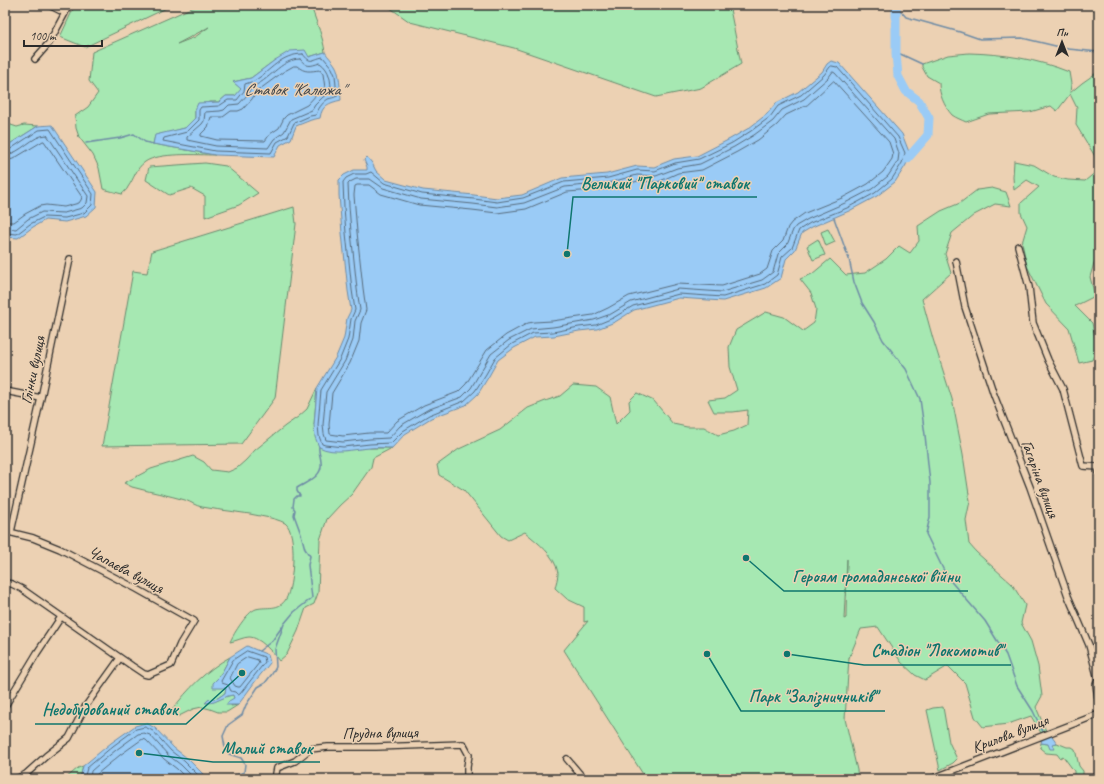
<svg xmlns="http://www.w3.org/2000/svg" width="1104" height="784" font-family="Caveat,sans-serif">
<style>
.green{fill:#a6e8b2;stroke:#688a6e;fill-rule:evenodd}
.water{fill:#9acbf6;stroke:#6e8ba5}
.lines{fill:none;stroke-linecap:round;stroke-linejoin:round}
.shore{stroke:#576b7c;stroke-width:1}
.stream{stroke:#6e8ba5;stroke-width:1.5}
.river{stroke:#9acbf6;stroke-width:9}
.street-casing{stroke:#2b2b2b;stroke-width:8}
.street{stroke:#ecd1b3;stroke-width:5.5}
.labels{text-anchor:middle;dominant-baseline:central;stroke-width:3;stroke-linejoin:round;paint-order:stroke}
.street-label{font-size:16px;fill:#2b2b2b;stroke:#ecd1b3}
.water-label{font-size:17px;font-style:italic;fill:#3c4349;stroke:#ecd1b3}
.leader{fill:none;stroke:#0f766e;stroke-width:1.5}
.callout-dot{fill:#0f766e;stroke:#ecd1b3;stroke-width:1.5}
.callout-label{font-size:17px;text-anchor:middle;font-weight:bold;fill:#0f766e;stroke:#ecd1b3;stroke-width:3;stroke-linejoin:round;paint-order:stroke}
</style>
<rect width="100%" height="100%" fill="#ecd1b3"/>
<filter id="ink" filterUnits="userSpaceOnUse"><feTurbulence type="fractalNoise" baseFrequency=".025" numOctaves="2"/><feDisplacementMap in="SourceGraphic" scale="8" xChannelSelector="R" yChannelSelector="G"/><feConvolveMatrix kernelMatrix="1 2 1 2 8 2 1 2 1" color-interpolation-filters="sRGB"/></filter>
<g filter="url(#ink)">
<path class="green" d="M75,5H173L85,47L60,37Z
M198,5H317L312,9C317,24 323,37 325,52L309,57L275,60L251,78L233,82L242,89L235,96H226L219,102H210L195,110V118L185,128L155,136L153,144L215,155C198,155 159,152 145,162C136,168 134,179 128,187C127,190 124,192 122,194L103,189L99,168L93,155L79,137L76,128L75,116L88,107L98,93L89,81L92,52ZM209,27L195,37L177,44Z
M386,5H732L730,9L741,64L701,88L656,97L514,48L410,22Z
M969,53C1004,54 1037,59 1069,72L1071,84L1070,93L1082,83L1099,71V254L1094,263L1090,277L1095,296L1075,306L1092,323L1097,347L1092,360L1079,363L1069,328L1046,304L1027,266L1022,243L1027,226L1021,213V203L1039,187L1027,180L1014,190L1013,177L1014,161L1034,165L1054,177L1068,180L1085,181L1097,171L1096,158L1076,125L1077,108L1070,94L1057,111L1051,106L1030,112L989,114L966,122C962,120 956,118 952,115C944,106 939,94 939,83L927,76L922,67V64L948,55Z
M5,123L17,127L24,125L38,126L5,147Z
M205,163L226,166L258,193L239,205L205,217V196L191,188L169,195L146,180L149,167Z
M992,188L1006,192L1011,206L995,204L974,215L952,233L945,254L951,273L922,299L933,339L952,399L963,455L970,501L966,520L969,544L976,552L1012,584L1025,605L1021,623L1031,641L1038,666L1042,696L1036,707L1046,731L1041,733L1031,716L1008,724L983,727L975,717L965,683L948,666L925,680L915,675L901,662L878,627L861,629L849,658L845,719L857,770L858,779H646L564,650L588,621L584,622V607L567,599L555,588C556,583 558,578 558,573C555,555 538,543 525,532L508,540L501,536L464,490L439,475L437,465L459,449L500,430L528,408L548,400L560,396L573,385L596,387L610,397L616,424L630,410L629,401L637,393L654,401L673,424L687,427H704L718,435L734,431L747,425L748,410L733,412H714L708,400L725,398L737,390L730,367L729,347L736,330L766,312L784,317L803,331L814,323L816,309L811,293L800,279L812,274L830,259L846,275L865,273L886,259L899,246L910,253L919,241L918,226L941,211L960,203L977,190ZM847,559L846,618L844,619Z
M294,207L296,224L275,398L241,444L102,446L133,271L147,273L152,251Z
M828,229L835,242L826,246L821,232Z
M818,239L825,255L813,260L807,246Z
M317,388L314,425L370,448H392L373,458L371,467L352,494L340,505L327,519L320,540L318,593L314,604L306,608L298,631L287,654L279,661C273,653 260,637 249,637C244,637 236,641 230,642C234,633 247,612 256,609C267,606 279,611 286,599C293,587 298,532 285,523C279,520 272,518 265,517C244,512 223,511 202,507C196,506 191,502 185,500C168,495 150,492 132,487L124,483L151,469L193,456L204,462L211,470L228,472L237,468L246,460L255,450L285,426L298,417L307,409Z
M230,657L220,676L213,683L221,687L226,688L225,693L218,698L208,700L206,703C216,703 223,696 233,695L234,698L231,706L238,705L227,712H218L210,709L202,707L193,709L179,716L173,715L172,710C188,689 206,670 230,657Z
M943,707L949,742L957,759L953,763L940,770L927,710L933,708Z
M1041,743L1048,744L1057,743L1067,747H1072L1075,749L1079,766L1083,771V777L1080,779H1075L1074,778V771L1063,756L1060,758L1057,754L1046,753L1040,748Z
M83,766L80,779H65L78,768Z"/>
<path class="water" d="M305,50L309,57L325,52C328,57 332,60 335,65C340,72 340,90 341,100C329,103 322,105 320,118L311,120L296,126L291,139L280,145L274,157L215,155L153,144L155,135L185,128L195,118V110L198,103L219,102L226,96H235L241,89L233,82L251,78L275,60L290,51Z
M831,61L839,63L902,134L909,152L906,165L895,182L877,196L849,211L812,227L802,233L795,250L786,259L781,278L766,288L723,301L679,298L634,310L615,322L597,329L579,331L554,336L535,337L514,348L498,360L489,376L478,394L466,405L431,418L405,434L392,448C385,448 377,447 370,448C354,449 334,455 319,447L315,437L314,425L317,388L336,357L344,338L347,318L351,310L348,291L342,233L339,195V180L344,175L354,170H367V167L364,160L367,157L372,163L376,171L386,180L423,190L474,195L497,198L522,195L562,178L607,174L637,166L654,167L674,159L697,156L730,139L749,128L767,114L776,103L798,92L822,72L827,64Z
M52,125L97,192L96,207L86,216L65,222L45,220L33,227L18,238L5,237V147L38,126Z
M247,646L268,655L270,663L257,679L238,705H226L229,701L234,698L233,695L228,696L214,702L205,703L208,700L218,698L225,693L226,688H213V683L220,676L230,657Z
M146,723L155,728L174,748L187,758L205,776L206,779H80L83,766L111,743L135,726Z
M1045,736H1052L1057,743L1052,744L1055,749H1050L1048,744L1041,743L1042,739Z"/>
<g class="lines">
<path class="shore" d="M303,54C311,65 312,59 323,57L332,68L335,75L337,96C334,98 331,98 328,99C322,103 318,109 316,115L310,116L294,123L288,136L277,142L271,153L215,151L163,141L164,138L187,132L199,120V110L201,107L219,106L228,100H237L244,91L245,84C248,83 251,82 254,81C271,71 280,54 303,54Z
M300,59C307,68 310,66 320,63C330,70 331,81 331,92L323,97L315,105L312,110L291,119L284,132L274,139L268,148L216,146L187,140V137L202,124L204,121L205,112L220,111L224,110L229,105L239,104L248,94L251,87C269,82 280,59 300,59Z
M294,66H297C305,73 310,71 320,70L323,74L325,88L318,93L307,105L287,115L284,118L279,128L270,134L265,141L217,140L201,136V134L208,127L211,117H223L231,111H238L243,109L252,99L256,92L283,72Z
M832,66L837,67L898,137L905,153L902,163L892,179L875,193L847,208L810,223L799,230L792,248L782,257L777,275L765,284L723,297L679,294L633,306L613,318L596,325L579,327L553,332L533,333L512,344L495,358L486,374L475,391L464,401L429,415L403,431L391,443L370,444L343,447L325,445L322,444L319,436L318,425L321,390L340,359L348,339L351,319L355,310L352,290L346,233L344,207L343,182L346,178L354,174H366L371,172L384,183L422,194L474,199L497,202L523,198L564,182L608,178L637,170L655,171L675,163L699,159L732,143L751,131L770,117L778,106L801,95L824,75L830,67Z
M833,72L835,73L894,139L899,153L898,161L888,176L872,189L845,203L808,219L796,226L793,230L787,245L778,254L773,272L762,280L722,292L678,289L631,302L611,314L594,320L553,327L531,329L509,340L491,354L471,388L462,397L427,410L400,426L389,438L370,439L343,442L326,440L324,434L323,425L326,392L345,361L353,340L355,321L360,310L357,289L351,232L349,206L348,184L350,182L356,179H370L383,188L421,199L473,204L497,207L524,203L565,187L608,183L637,175L656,176L677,168L700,164L734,147L754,135L773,121L782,110L804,99L828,78Z
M834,81L889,142L893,154L892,159L883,172L868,184L842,198L805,213L792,222L788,227L783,241L773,251L767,269L760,274L722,286L677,284L629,296L608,308L593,315L552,321L534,322L528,323L506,335L487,350L466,384L458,392L424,405L397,421L386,433H369L343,436L330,434L329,425L332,393L350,363L359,341L361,323L366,310L363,288L357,232L354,195L355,186L357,185H369L381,194L419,205L472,210L497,213L526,209L567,192L609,189L638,181L658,182L678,173L702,170L737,152L758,140L777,125L786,115L807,105Z
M5,150H9L39,130L50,129L93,194L92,205L84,213L65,218L44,217L30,224L17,234L5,233
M5,155C21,154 32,135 47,135L88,196L87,203L82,208L64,213L42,212L28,219L16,229L5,228
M5,161L13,159L43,141H44L82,197L81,200L79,203L64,207L46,205L40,206L25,214L14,222H5
M247,651L264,657L265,662L240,694L238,695L235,692L231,691L228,685L222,683L221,681L233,660Z
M248,657L258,660L259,663L240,687H238L235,686L230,678L237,664Z
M84,779L87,768L113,746L136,729L145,727L153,731L171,751L184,761L202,779
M90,779L91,771L99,764L116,750L138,734L144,733L150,735L168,755L181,765L195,779
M96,779L97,774L120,755L141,740L143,739L146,740L164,759L177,769L187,779"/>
<path class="stream" d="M897,7L906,17L960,32L980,39L1022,38L1068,49L1099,52
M896,52L922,64
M86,143L120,138L134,134L145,142L153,144
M834,218L849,259L854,282L862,303L874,322L883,340L906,369L920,399L925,435L930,483V517L926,534L947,577L985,621L1006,655L1017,686L1033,711L1043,732
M259,651L272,641L282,627
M228,779L244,772L245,764L241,758L229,754L225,747L223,736L228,725L242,715L246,705L258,687L265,683L272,674L276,667L275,649L284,624L294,612L312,598L308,565L310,556L305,549L301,534L294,515L295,510L293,507L294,499L297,496H300L297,491V488C308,481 323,477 321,462C321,457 318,452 319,447"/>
<path class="river" d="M896,5V54L898,76L906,91L919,101L929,118L928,135L907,159"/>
<g class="street-casing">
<path id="street" d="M49,5L65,13
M35,59L49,43L65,13L68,5
M1018,246L1029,287L1033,323L1048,360L1063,389L1083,466L1098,467L1099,473
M956,261L965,307L994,395L1030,487L1068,596L1089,645L1098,679L1096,685L1099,705
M5,391L41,398
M5,531L33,538L60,549L137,589L194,621L180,644L171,665L148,675L144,674L132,666L22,589L12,584L5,583
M11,532L41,398L70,259
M5,706L37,653L61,617
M567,759L584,779
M5,779H6
M16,779L26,774L46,756L69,738L85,707L120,658
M275,779L277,768L295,761L310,749L328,747H376L463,744L469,755L467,767V779
M931,779L1099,714"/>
</g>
<use href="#street" class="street"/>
</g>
</g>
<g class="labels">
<g class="street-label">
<text transform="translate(33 370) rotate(-78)">Глінки вулиця</text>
<text transform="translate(1040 479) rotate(70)">Гагаріна вулиця</text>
<text transform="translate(126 570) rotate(28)">Чапаєва вулиця</text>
<text transform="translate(380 733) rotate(-1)">Прудна вулиця</text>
<text transform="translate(1010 734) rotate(-21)">Крилова вулиця</text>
</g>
<g class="water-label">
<text x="294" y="89">Ставок "Калюжа"</text>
</g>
</g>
<path class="leader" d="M567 254L573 197H757M746 558L784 591H968M787 654L864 665H1011M707 654L741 711H885M242 673L186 724H35M139 753L213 762H320"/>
<g class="callout-dot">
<circle cx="567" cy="254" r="4"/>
<circle cx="746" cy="558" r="4"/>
<circle cx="787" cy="654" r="4"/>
<circle cx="707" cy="654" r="4"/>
<circle cx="242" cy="673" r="4"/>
<circle cx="139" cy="753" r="4"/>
</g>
<g class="callout-label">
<text x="665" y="189">Великий "Парковий" ставок</text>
<text x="876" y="582">Героям громадянської війни</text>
<text x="937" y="656">Стадіон "Локомотив"</text>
<text x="813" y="702">Парк "Залізничників"</text>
<text x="110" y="715">Недобудований ставок</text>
<text x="267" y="754">Малий ставок</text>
</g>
<rect width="1104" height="784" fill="none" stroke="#ecd1b3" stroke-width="20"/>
<rect x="10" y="10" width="1084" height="764" fill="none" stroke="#2b2b2b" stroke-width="1.5" filter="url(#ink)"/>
<g transform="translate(1062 42)" stroke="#ecd1b3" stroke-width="3" paint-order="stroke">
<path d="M0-3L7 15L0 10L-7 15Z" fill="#2b2b2b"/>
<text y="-6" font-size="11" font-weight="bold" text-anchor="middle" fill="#2b2b2b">Пн</text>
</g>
<path d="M24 40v6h78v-6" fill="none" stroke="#2b2b2b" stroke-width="2"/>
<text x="30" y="40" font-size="12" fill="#2b2b2b" stroke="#ecd1b3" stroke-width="3" paint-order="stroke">100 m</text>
</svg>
